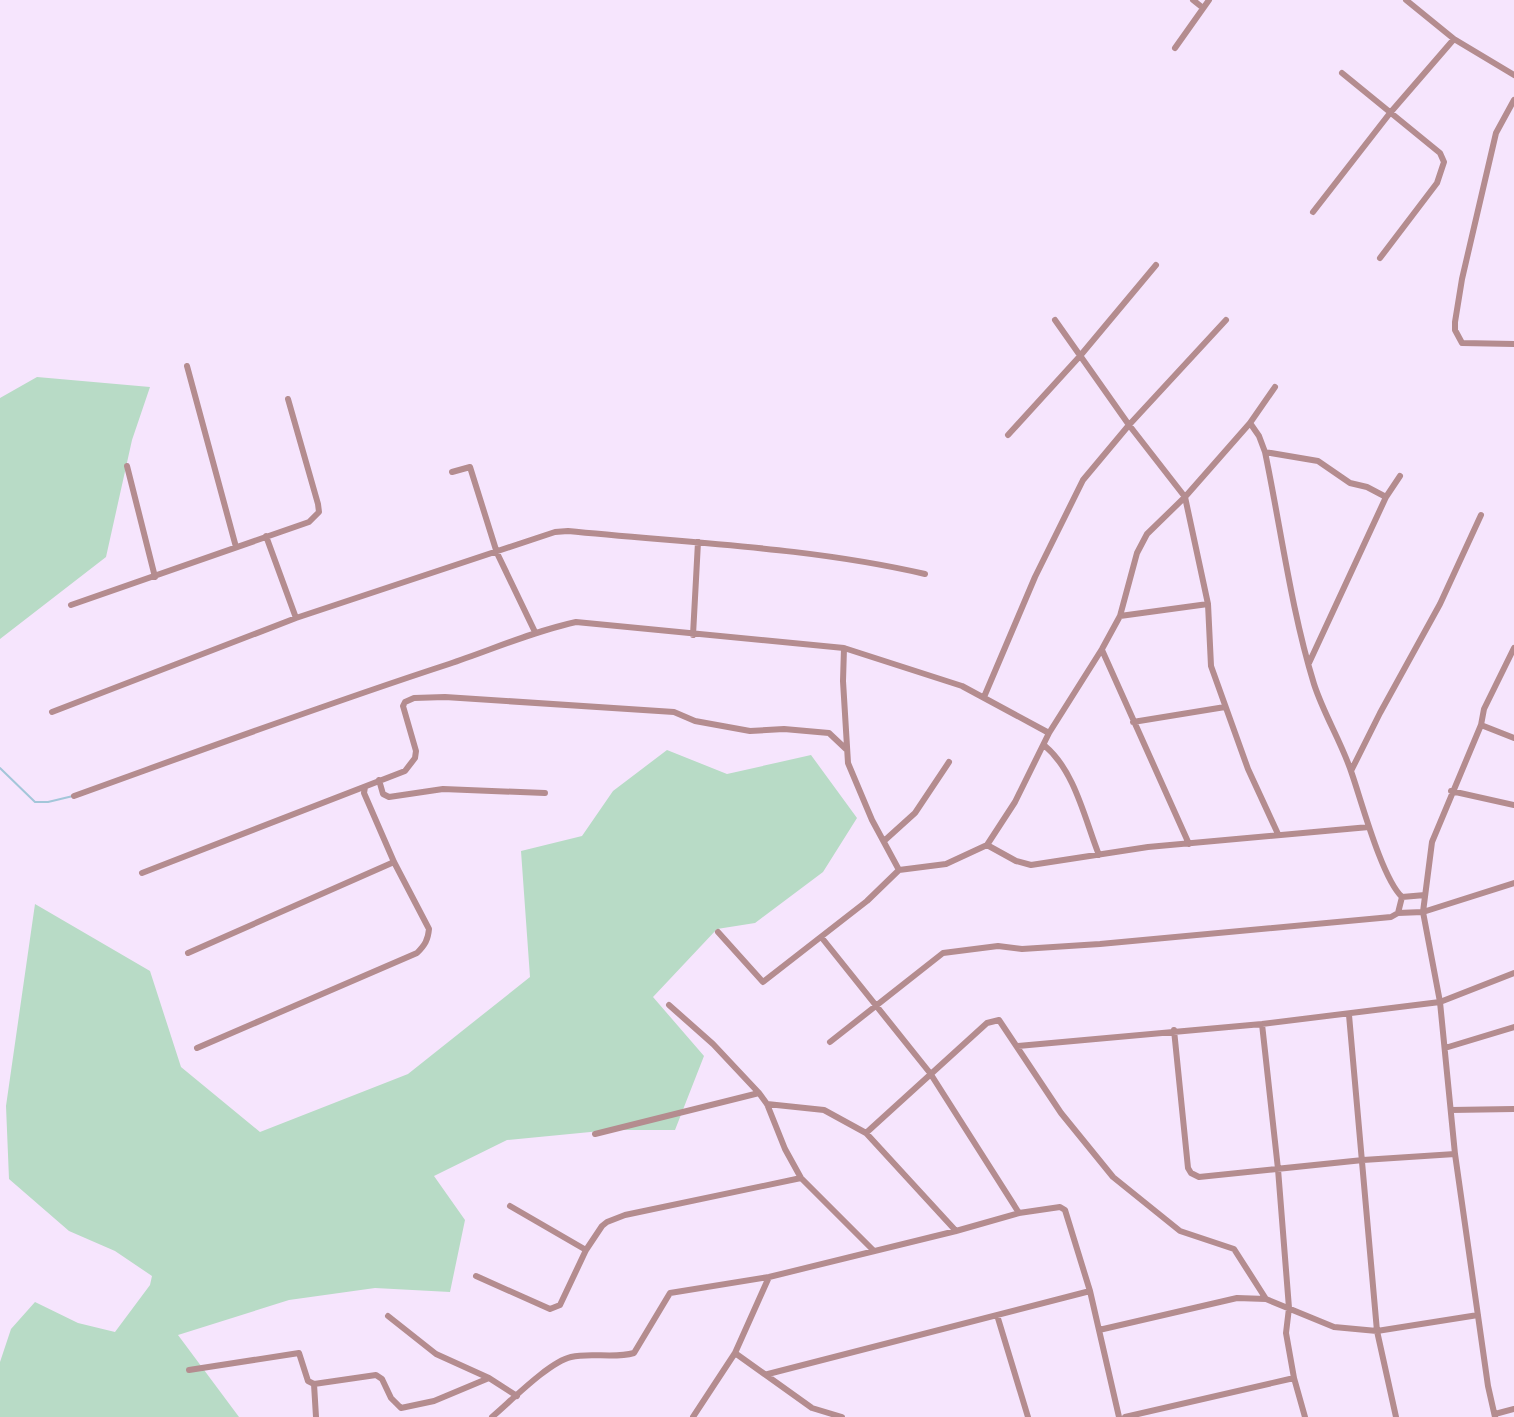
<svg xmlns="http://www.w3.org/2000/svg" width="1514" height="1417" font-family="'Exo 2',sans-serif">
<style>
.green{fill:#b8dbc6}
.lines{fill:none;stroke-linecap:round;stroke-linejoin:round}
.stream{stroke:#a3c6d9;stroke-width:2}
.minor{stroke:#b48c8f;stroke-width:6}
</style>
<rect width="100%" height="100%" fill="#f6e5fd"/>
<path class="green" d="M37,377L150,387L132,440L106,557L0,639V398Z
M667,750L727,774L811,755L857,818L823,872L755,923L717,929L653,997L704,1056L675,1130H611L507,1140L434,1176L465,1220L450,1292L375,1288L289,1300L178,1335L239,1417H0V1362L11,1329L35,1302L78,1323L115,1332L150,1285L152,1276L115,1251L69,1231L9,1179L6,1106L35,904L150,971L181,1067L260,1132L408,1074L530,977L521,851L582,836L613,791Z"/>
<g class="lines">
<path class="stream" d="M0,768L35,802H48L73,796"/>
<path class="minor" d="M1193,0L1203,8
M1406,0L1454,39L1514,75
M1175,48L1209,0
M1342,73L1440,153L1444,162L1437,183L1380,258
M1514,100L1496,133L1462,279L1455,322V330L1462,343L1514,344
M1313,212L1390,113L1454,39
M1055,320L1129,425L1185,497L1208,604L1211,666L1248,769L1278,834
M187,366L236,547
M1250,423L1259,436L1265,452C1281,529 1291,609 1314,684C1324,715 1342,743 1352,774C1362,803 1382,878 1402,897L1425,895
M1008,435L1080,356L1156,265
M1265,452L1318,461L1350,483L1367,487L1386,497
M127,466L155,577
M452,472L470,467L497,553L535,632
M266,536L296,618
M71,605L309,522L319,512L318,504L288,399
M1120,616L1208,604
M693,635L698,542
M844,648L843,681L848,763L872,820L899,870
M1102,650L1189,844
M1309,663L1386,497L1400,476
M984,697L1035,577L1083,480L1129,425L1226,320
M52,712L296,618L555,532L568,531C687,543 808,547 925,574
M1133,722L1225,707
M1481,725L1514,738
M1045,746C1075,771 1085,820 1099,855
M1351,771L1380,713L1440,604L1481,515
M379,780L383,794L389,797L443,789L545,793
M1451,791L1514,805
M74,796C199,751 323,705 449,664C491,650 531,632 576,622L844,648L962,686L1049,733
M884,841L915,813L949,762
M987,845L1016,861L1031,865L1148,847L1369,827
M142,873L405,771L415,758L416,751L403,706L405,702L414,698L445,697L674,712L695,721L750,731L784,729L829,733L847,750
M1398,913L1423,912L1514,883
M718,932L763,982L867,901L899,870L946,864L987,845L1015,802L1049,733L1102,649L1120,616L1137,553L1147,534L1185,497L1250,423L1275,387
M822,938L930,1073L1019,1213
M188,953L394,862
M669,1005L713,1044L759,1093L767,1104L785,1149L801,1178L874,1251
M1349,1015L1377,1331L1396,1417
M1262,1024L1278,1169L1289,1308L1286,1333L1294,1378L1305,1417
M1174,1030L1188,1168L1191,1173L1199,1177L1363,1160L1455,1154
M830,1042L943,953L998,946L1022,949L1100,944L1391,917L1398,913L1402,897
M1018,1046L1262,1024L1440,1002L1514,973
M197,1048L417,953C425,945 428,940 429,929L394,862L364,793L365,787
M1445,1048L1514,1027
M767,1104L824,1110L866,1133L956,1231
M1451,1110L1514,1109
M866,1133L987,1023L999,1020L1061,1113L1113,1177L1180,1231L1234,1249L1266,1299L1334,1327L1377,1331L1478,1315
M595,1134L759,1093
M510,1206L586,1250
M476,1276L550,1309L560,1305L586,1250L602,1226L607,1222L625,1215L801,1178
M997,1315L1028,1417
M388,1316L436,1354L489,1378L517,1396
M1099,1330L1237,1298L1266,1299
M735,1353L812,1408L842,1417
M189,1370L299,1353L308,1381L314,1384L316,1417
M768,1374L1090,1291
M314,1384L376,1375L382,1379L391,1398L401,1408L434,1401L489,1378
M1495,1414L1514,1409
M492,1417C511,1401 549,1362 571,1357C591,1352 613,1359 634,1353L670,1293L769,1277L956,1231L1019,1213L1060,1207L1065,1210L1090,1291L1119,1417
M693,1417L735,1353L769,1277
M1125,1417L1294,1378
M1495,1417L1488,1386L1455,1154L1440,1002L1423,912L1432,842L1481,725L1484,709L1514,648"/>
</g>
</svg>
